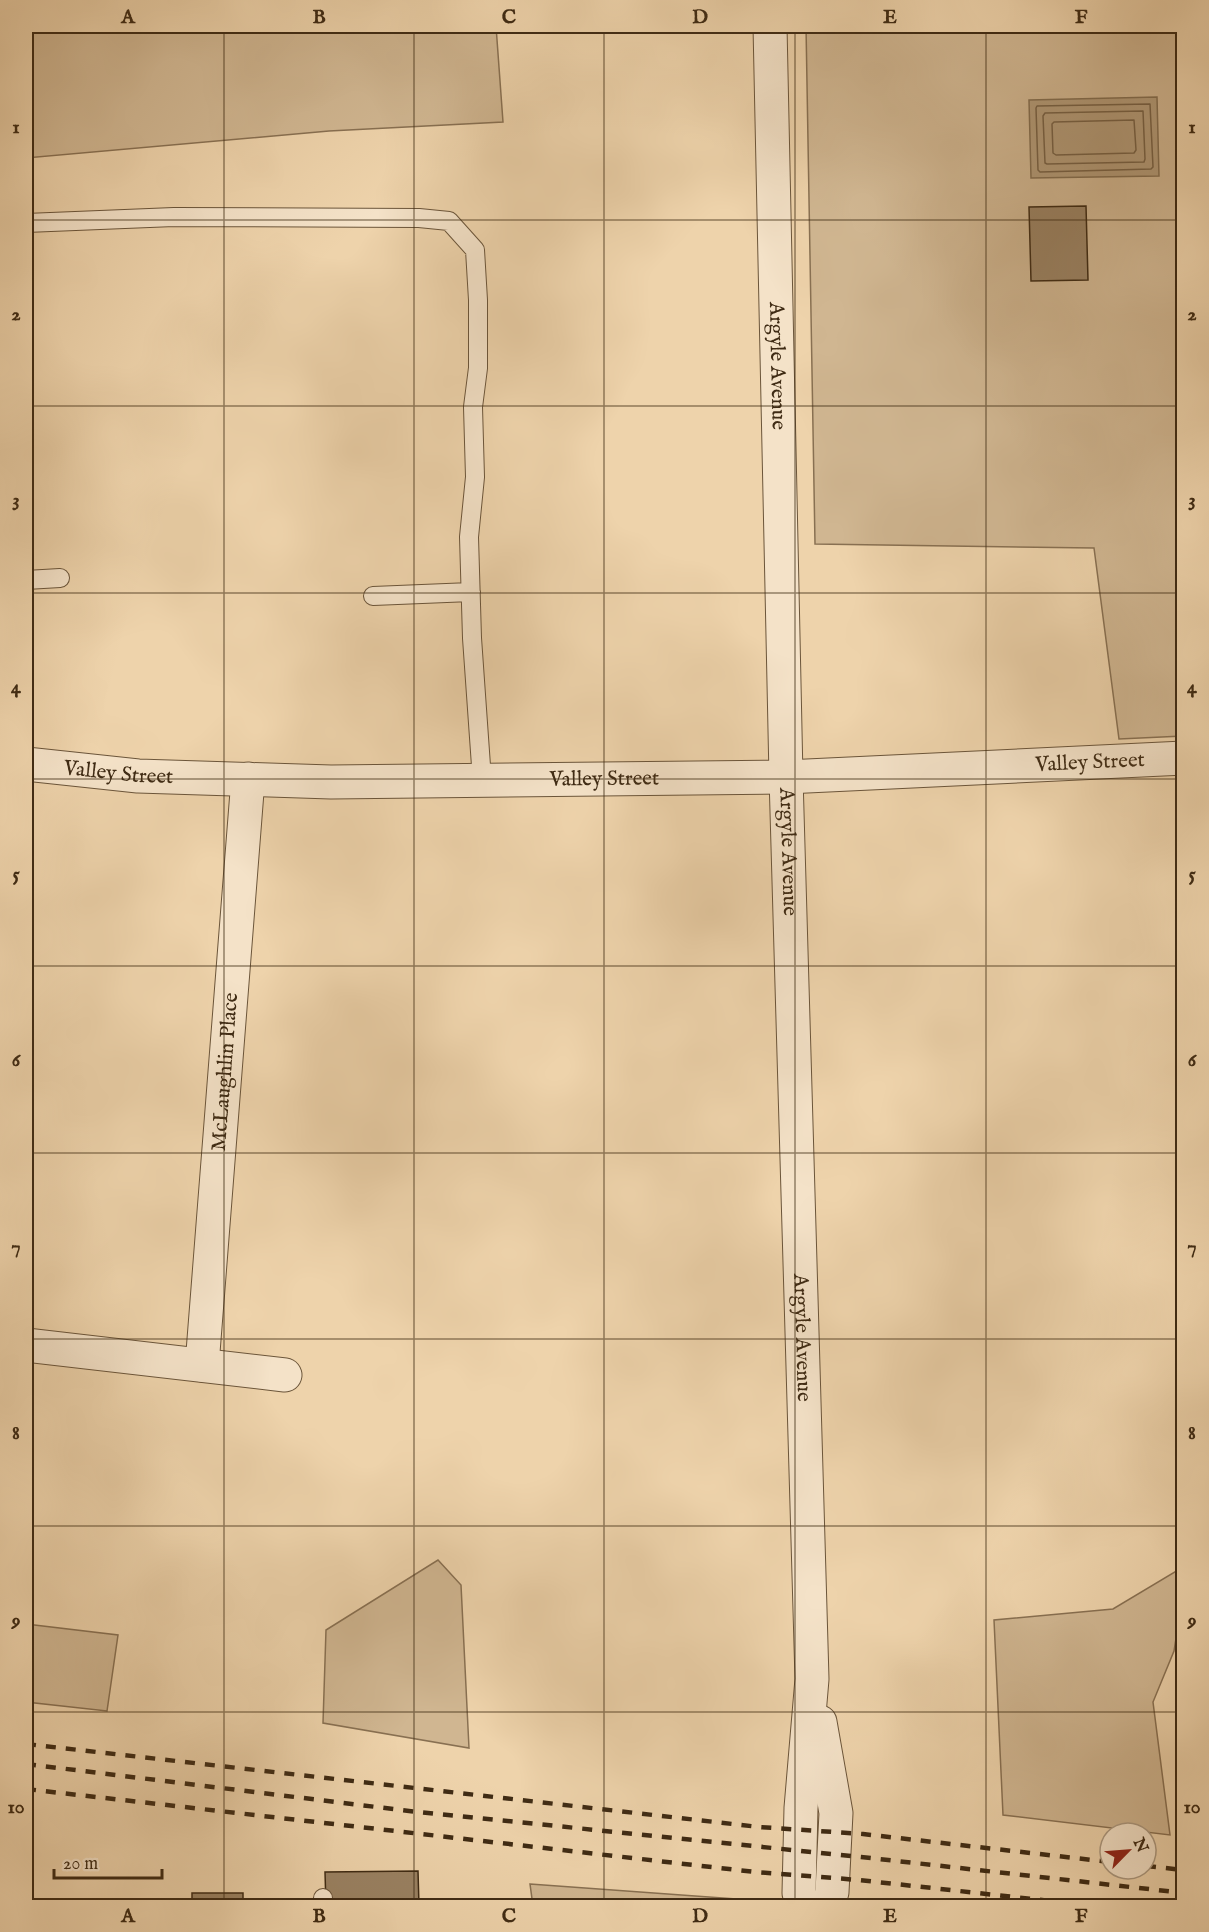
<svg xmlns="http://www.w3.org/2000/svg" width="1209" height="1932" font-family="'IM FELL English',serif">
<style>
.green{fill:#d0b691;stroke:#887052;stroke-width:1.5}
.water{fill:#b29a78;stroke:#846e50;stroke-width:1.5}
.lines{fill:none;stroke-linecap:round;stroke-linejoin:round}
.shore{stroke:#786246;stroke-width:1.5}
.building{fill:#9a8263;stroke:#3f2b14;stroke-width:1.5}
.service-casing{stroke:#6b553a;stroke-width:20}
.minor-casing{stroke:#6b553a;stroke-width:35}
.service{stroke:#f4e2c8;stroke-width:18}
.minor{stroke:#f4e2c8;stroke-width:33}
.rail{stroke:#3f2b14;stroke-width:4.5;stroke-dasharray:10 10;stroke-linecap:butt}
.grid{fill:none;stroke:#3f2b14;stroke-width:1.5;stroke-opacity:0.55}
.labels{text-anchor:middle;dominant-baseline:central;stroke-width:6;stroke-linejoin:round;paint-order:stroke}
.street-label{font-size:21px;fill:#3f2b14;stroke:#f4e2c8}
.neatline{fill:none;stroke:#3f2b14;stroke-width:2}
.grid-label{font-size:20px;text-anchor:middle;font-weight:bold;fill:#3f2b14}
</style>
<rect width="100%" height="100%" fill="#eed3ab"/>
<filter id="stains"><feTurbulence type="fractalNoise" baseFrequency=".00333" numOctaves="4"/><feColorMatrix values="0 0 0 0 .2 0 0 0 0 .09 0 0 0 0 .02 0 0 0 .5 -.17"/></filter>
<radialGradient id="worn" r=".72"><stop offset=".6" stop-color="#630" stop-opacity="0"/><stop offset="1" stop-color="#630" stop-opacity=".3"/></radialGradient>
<path class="green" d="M26,26H496L503,122L329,131L26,158Z
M806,26H1183V736L1119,739L1094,548L815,544Z
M438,1560L461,1585L469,1748L323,1723L326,1630Z
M1183,1567V1593L1174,1651L1153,1702L1170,1835L1003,1815L994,1620L1113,1609Z
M26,1624L118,1635L107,1711L26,1702Z
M530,1884L779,1902V1906H533Z"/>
<path class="water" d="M1157,97L1159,176L1031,178L1029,100Z"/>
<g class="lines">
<path class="shore" d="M1150,104L1153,167L1151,169L1040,172L1038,170L1036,108L1037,106Z
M1143,111L1145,159L1144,162L1047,164L1045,163L1043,116L1045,113Z
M1134,120L1136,150L1134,153L1056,155L1053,153L1052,124L1054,122Z"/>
</g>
<path class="building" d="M1086,206L1088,280L1031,281L1029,207Z
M418,1871L419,1906H326L325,1872Z
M192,1893H243V1900H308V1906H192Z"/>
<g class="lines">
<g class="service-casing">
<path id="service" d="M26,223L174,217L419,218L449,221L475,250L478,300V368L473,407L475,477L469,537L472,638L482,780
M26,580L60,578
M373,596L471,592
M323,1906V1898"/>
</g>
<g class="minor-casing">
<g id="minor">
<path id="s1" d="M770,26L786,777L812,1679L801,1808L799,1893L803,1906"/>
<path id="s2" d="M26,764L138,776L331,782L786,777L1184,758"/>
<path d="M26,1345L285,1375"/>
<path id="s3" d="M202,1365L248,779"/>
<path d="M820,1722L836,1813L832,1892L828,1906"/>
</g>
</g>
<use href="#service" class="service"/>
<use href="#minor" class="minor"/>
<path class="rail" d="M26,1744L759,1827L863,1834L1110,1862
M26,1764L409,1811L861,1857L1184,1893
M26,1789L755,1872L859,1880L1096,1906
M1146,1866L1184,1870"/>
</g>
<path class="grid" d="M224,26V1906M414,26V1906M604,26V1906M795,26V1906M986,26V1906M26,220H1184M26,406H1184M26,593H1184M26,779H1184M26,966H1184M26,1153H1184M26,1339H1184M26,1526H1184M26,1712H1184"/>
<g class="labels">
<g class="street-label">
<text stroke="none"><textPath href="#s1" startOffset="340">Argyle Avenue</textPath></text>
<text stroke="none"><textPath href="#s2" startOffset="1065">Valley Street</textPath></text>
<text stroke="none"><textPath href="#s2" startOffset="93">Valley Street</textPath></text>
<text stroke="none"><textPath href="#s2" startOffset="579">Valley Street</textPath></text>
<text stroke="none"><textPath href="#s1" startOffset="826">Argyle Avenue</textPath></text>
<text stroke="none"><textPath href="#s3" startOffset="294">McLaughlin Place</textPath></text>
<text stroke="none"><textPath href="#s1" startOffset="1312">Argyle Avenue</textPath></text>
</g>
</g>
<rect width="1209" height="1932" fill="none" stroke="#eed3ab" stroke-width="66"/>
<g transform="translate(1128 1851) rotate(65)"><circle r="28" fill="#f4e2c8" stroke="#ac9980" stroke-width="1.5"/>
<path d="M0-4.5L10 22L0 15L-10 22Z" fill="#8f2418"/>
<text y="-9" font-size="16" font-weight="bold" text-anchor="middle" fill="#3f2b14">N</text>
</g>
<path d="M54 1869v9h108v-9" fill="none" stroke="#3f2b14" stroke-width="3"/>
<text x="63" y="1869" font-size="18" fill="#3f2b14" stroke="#f4e2c8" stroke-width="4.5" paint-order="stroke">20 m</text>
<rect x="33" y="33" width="1143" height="1866" class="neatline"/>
<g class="grid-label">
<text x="128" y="23">A</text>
<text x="319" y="23">B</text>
<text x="509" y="23">C</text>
<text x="700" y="23">D</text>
<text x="890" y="23">E</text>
<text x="1081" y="23">F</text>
<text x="16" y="133">1</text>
<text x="1192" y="133">1</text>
<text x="16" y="320">2</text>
<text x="1192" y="320">2</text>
<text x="16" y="506">3</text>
<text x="1192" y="506">3</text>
<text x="16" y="693">4</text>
<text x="1192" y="693">4</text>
<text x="16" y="880">5</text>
<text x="1192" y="880">5</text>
<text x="16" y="1066">6</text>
<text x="1192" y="1066">6</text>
<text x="16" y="1253">7</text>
<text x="1192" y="1253">7</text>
<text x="16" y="1439">8</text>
<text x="1192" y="1439">8</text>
<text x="16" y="1626">9</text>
<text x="1192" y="1626">9</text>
<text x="16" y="1813">10</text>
<text x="1192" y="1813">10</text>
<text x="128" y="1922">A</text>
<text x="319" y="1922">B</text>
<text x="509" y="1922">C</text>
<text x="700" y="1922">D</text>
<text x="890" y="1922">E</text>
<text x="1081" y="1922">F</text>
</g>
<rect width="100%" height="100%" filter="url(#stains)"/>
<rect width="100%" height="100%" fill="url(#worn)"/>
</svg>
